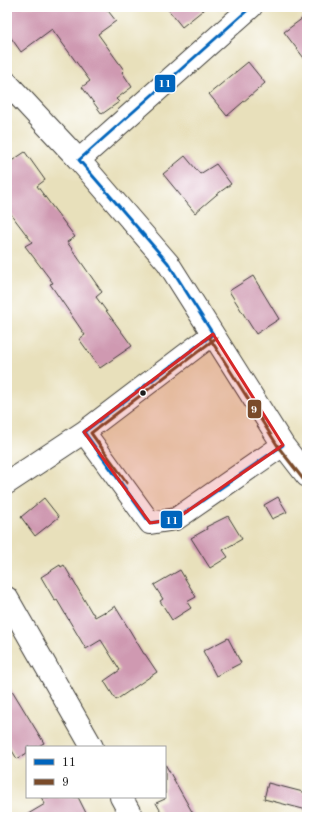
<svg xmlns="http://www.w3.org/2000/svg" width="314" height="824" font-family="'Old Standard TT',serif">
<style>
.building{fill:#cf99b1}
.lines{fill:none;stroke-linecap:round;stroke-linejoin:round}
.minor-casing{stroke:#3b3934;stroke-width:24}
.minor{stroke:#fff;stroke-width:22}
.bus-1-casing{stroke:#fff;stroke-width:6}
.bus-2-casing{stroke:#fff;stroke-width:6}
.bus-1{stroke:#0065bd;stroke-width:3}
.bus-2{stroke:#7a4b2a;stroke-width:3}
.marked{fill:#d62828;fill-opacity:0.2;stroke:#d62828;stroke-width:3;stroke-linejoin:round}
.bus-dot{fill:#1c1c1c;stroke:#fff;stroke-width:1.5}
.line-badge{stroke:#fff;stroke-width:1.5}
.badge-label{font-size:11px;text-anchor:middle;font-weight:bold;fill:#fff}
</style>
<rect width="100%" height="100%" fill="#fff"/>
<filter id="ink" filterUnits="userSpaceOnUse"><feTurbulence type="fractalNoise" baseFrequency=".025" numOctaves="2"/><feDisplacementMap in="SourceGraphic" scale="8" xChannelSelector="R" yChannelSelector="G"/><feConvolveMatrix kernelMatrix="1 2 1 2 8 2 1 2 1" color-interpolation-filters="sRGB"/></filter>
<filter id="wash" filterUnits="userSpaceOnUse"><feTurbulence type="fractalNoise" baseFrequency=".012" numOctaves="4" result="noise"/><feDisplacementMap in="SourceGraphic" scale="16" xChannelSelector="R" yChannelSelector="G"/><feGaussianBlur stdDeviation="0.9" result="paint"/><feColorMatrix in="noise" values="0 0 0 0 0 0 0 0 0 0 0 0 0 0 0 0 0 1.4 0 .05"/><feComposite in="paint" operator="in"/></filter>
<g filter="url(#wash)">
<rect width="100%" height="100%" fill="#e8e0bb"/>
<g id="blocks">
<path class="building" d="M7,7H105L116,21L98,34L124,70L122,72L132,87L116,99L119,102L102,114L82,87L90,81L52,29L21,52L7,32Z
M166,7H207L182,27Z
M307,15V62L284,32Z
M248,62L265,83L227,116L209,94Z
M25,152L45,180L37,186L75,237L67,242L102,292L96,297L132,346L100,368L79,339L85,335L50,284L53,283L25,246L32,242L7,209V164Z
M185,156L200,174L216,164L231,184L216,195L195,213L163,174Z
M253,276L279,319L256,334L229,291Z
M278,497L287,512L272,519L264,505Z
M44,498L59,517L35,536L21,517Z
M228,516L242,539L223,550L228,557L210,568L191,538L207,529L206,527Z
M60,565L61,567L64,565L92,613H93L95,617L104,612L105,613L115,606L144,654H145L157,672L116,700L104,681L120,670L101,640L86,649L57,600L55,601L41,577Z
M180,570L196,597L187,602L191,608L172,620L160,601L163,599L154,585Z
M228,638L241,663L216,676L203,651Z
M7,682L44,743L37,747H27V753L17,759L7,742Z
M165,764L195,817H164L156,803L165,799Z
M268,783L307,793V810L264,799Z
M41,797H78L88,817H23L45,804Z"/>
</g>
</g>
<g filter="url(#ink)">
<use href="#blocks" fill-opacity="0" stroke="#3b3934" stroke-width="1"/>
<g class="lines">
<g class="minor-casing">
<path id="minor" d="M7,83L79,160L168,263L283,445L307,476
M79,160L251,7
M84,432L150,523L176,519L283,445
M7,483L84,432L213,334
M7,598L92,747
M121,797L132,817"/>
</g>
<use href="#minor" class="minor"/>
<g class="bus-1-casing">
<path id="bus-1" d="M79,160L251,7
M79,160L168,263L213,334
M84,432L150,523L176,519L283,445
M84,432L213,334"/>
</g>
<g class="bus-2-casing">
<path id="bus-2" d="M209,337L279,448L303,479
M127,483L91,433L216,338"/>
</g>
<use href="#bus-1" class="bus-1"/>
<use href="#bus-2" class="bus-2"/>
</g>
</g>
<path class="marked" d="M213,334L283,445L176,519L150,523L84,432Z"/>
<circle class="bus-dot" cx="143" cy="393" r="3.5"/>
<g class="line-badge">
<rect x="154" y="74" width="22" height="19" rx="4" fill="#0065bd"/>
<rect x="247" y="399" width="15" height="20" rx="4" fill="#7a4b2a"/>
<rect x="160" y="510" width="23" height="19" rx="4" fill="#0065bd"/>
</g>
<g class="badge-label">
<text x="165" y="87">11</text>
<text x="254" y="413">9</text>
<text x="172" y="524">11</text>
</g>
<rect width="314" height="824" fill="none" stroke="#fff" stroke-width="24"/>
<rect x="26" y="746" width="140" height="52" fill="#ffffff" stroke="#a4a4a4"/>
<rect x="34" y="759" width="20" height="6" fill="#0065bd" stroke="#a4a4a4"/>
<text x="62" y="766" font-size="12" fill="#1c1c1c">11</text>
<rect x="34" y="779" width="20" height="6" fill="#7a4b2a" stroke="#a4a4a4"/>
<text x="62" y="786" font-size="12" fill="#1c1c1c">9</text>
</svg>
